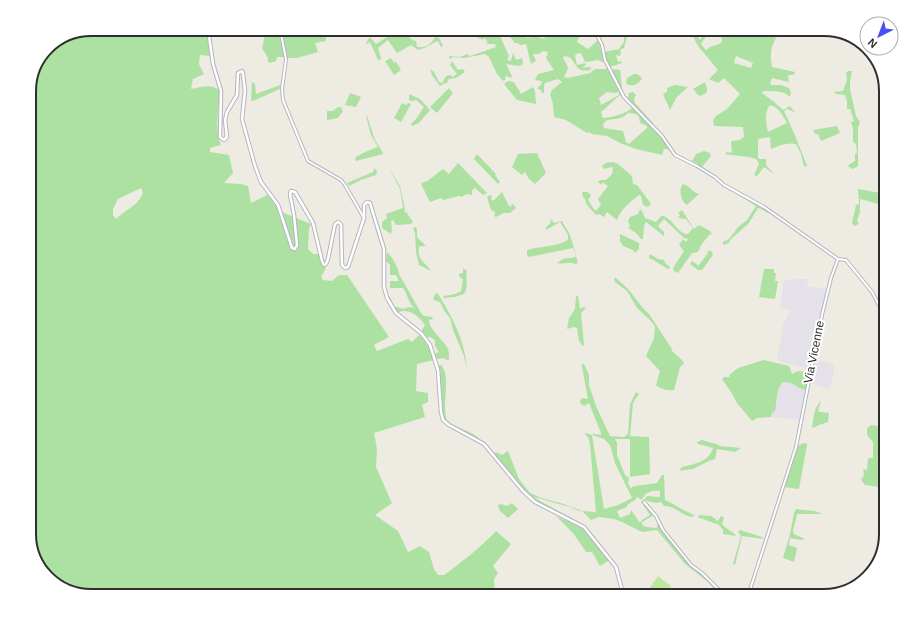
<svg xmlns="http://www.w3.org/2000/svg" width="915" height="625" font-family="Arial,sans-serif">
<style>
.industrial{fill:#e4e1e8}
.green{fill:#ade1a2;fill-rule:evenodd}
.pitch{fill:#bce79f}
.lines{fill:none;stroke-linecap:round;stroke-linejoin:round}
.stream{stroke:#7cb9e9;stroke-width:1}
.street-casing{stroke:#b5b5c0;stroke-width:4}
.secondary-casing{stroke:#b5b5c0;stroke-width:4.5}
.street{stroke:#fff;stroke-width:2}
.secondary{stroke:#fff;stroke-width:2.5}
.labels{text-anchor:middle;dominant-baseline:central;stroke-width:4;stroke-linejoin:round;paint-order:stroke}
.street-label{font-size:12px;fill:#2e2e2e;stroke:#fff}
.rim{fill:none;stroke:#2e2e2e;stroke-width:2}
</style>
<rect width="100%" height="100%" fill="#eeebe2"/>
<path class="industrial" d="M799,279H808L807,286L827,289L808,369L777,360L783,326L790,310L780,308L784,280Z
M813,358L835,365L830,389L809,383Z
M783,381L792,383L799,389L806,390L800,420L771,417L772,413L775,411L779,389L781,383Z"/>
<path class="green" d="M91,29H207L211,56L200,55L199,64L204,74L193,79L191,89C200,87 212,83 220,91C219,108 214,129 221,145L210,148V152L229,155L233,173L224,183L241,184L248,186L251,203L269,194L279,211L311,224L309,228L308,249L313,254H318L323,266L326,268L321,277L323,280L332,281L339,275H347L389,337L374,345L377,351L408,339L412,342L419,335C428,342 430,350 434,360L417,364L416,391L428,393V402L422,405L425,417L374,433L377,449L376,467L392,503L375,515L398,531L408,552L420,546L429,552L434,569L438,575H444C462,562 480,548 496,531L511,544L493,566L498,573L494,579L495,596H91L56,585L37,565L29,538V87L47,47ZM141,188L143,193C137,207 126,209 116,219L113,215V209L118,199Z
M279,29L285,57H277L276,61L270,63L268,62V58L262,48L266,31L269,33H274Z
M284,29H297L298,33L302,32L303,29H325L326,41L315,43L318,52L297,58H287L281,31Z
M400,29H407C408,35 409,40 416,41L417,47C427,48 431,44 436,36L439,38L443,46L441,47L438,41C431,43 428,48 418,50L411,45L397,53L388,40L378,48L381,58L380,60H378L370,42L367,44L366,43L370,37L376,44Z
M471,29H477L478,31L491,29L494,37L506,29H524L525,30L534,29L526,31L527,38L535,36L544,39L545,37L541,33L540,29H582L577,42L588,49L598,40L605,62H602L598,60L585,62L581,53L576,54L575,56L577,65L585,63L586,65L582,68L590,67L591,68L590,70C575,73 578,64 569,57L564,56L563,58L568,67L567,71L564,77L568,78L590,73L595,69H606L608,67L609,69L620,70L623,97V98L620,95C613,100 608,107 601,112L603,118C614,117 622,115 632,108L628,104L660,135L671,152L667,149H664L662,155L636,149L620,143L607,136L592,134L589,132L587,133L566,120L554,117L553,104L550,94L552,90L562,82L558,79L545,83L544,86V93H542L541,90L538,89V87L541,85L542,81L535,80L538,74L554,70L546,58L548,52L544,51L538,54H533L536,61L531,64L526,44L520,45L518,43H515L506,32L500,36L509,56L507,60L511,61L513,53L516,60L522,58L523,62L522,65L518,66L506,64L512,76L511,78L506,76L505,77L506,79L503,81L497,74L489,57L485,54L464,58L453,57L450,59L449,57L450,56L460,57L467,54L470,56L496,47L495,44H487L486,43L488,42L484,38L483,40C474,36 475,38 471,29ZM607,92L615,93L619,92V95L601,105L599,98ZM628,113L636,114L639,117L640,123L647,126V128L629,144L626,142L623,131L604,128L603,124L607,120C615,119 623,119 628,113Z
M612,29H629L624,48L620,50L621,52L620,56L616,55L618,62L621,61L622,63L610,67L606,60L604,52L619,49L624,42V31Z
M689,29H695V32L700,40L704,35L699,29H711L701,44L706,50C711,45 717,46 722,42L721,34L718,29H723L722,31L723,33L731,29H784C772,40 769,51 772,67L795,72V73L793,75H788L789,82L772,78L770,84L772,85H781L789,88L791,92L790,97C784,90 772,91 763,91L762,93L773,101L783,110L790,106L795,112L787,109L784,111L794,133L807,166L806,167L804,166L801,154L796,144C789,142 777,146 771,149L770,137L758,139V157L759,159H766V165L774,174L764,167L757,176L754,175L759,164C758,163 758,161 756,159C754,157 730,155 725,154L727,152L732,153L731,141L740,140L744,137L743,127L714,126L713,120L716,116L727,109L740,94L724,78L718,83L709,79L718,70L698,46ZM736,56L753,63L751,68L734,63ZM770,105C779,107 783,116 787,123L768,132C766,124 764,111 770,105Z
M391,58L394,63L396,62L401,70L394,75L385,61Z
M452,61L458,70L463,69L465,72L456,78L449,79L446,84L445,83L440,86L432,75L430,69L434,72L439,82L442,83L446,76L450,75L453,77L457,74L450,65Z
M848,71H852L850,82V89L856,116L860,122L858,127V166L853,169L847,166L855,161V154L857,153L856,144L853,142V128L851,122L854,121L850,109H847V101L845,95L836,94L834,92L843,91L847,80L846,73Z
M634,74H637L642,78C638,85 633,87 626,84L627,78Z
M508,81L514,82L521,94L533,87L535,91L536,104L517,100L504,84Z
M252,82L255,84L256,94L280,85H282V88L253,101H251Z
M705,82L707,89V92L701,96L698,95L693,89Z
M675,85L688,87L676,98L670,110L663,94L667,92V88Z
M449,88L453,93L437,113L430,107Z
M633,92L636,95L634,99L635,103L653,123L652,124L631,103L628,98L629,93Z
M350,93L361,97L356,107L345,105Z
M409,94L420,99L430,110L419,123L412,126L411,124L416,119L424,107L416,100L411,101L409,100Z
M402,103L406,105L409,103L411,104L401,122L394,118Z
M338,107H341L343,111L338,118L327,120V111H333Z
M367,115L368,119L375,140L383,153V154L356,161L355,158C358,155 374,148 378,147L371,135L366,116Z
M837,126L840,133L821,141L818,134H815L813,130Z
M704,151L710,153L711,156L701,168L699,166L698,164L692,161L696,154Z
M537,153L546,173L535,184L529,179L525,172L522,175L512,167L518,154Z
M477,154L496,174L495,175L500,182L498,184L474,159Z
M613,162L618,164L632,176L633,184L637,185L651,204L648,207L643,205L641,196L639,195C631,201 620,210 617,220L607,212L604,217L599,214L597,215L595,214L587,205L585,199L583,197L582,192H587L591,195L588,200L593,208L596,211L601,205L598,199L608,186L604,183L600,184L598,182L600,180H606L612,174L613,168L612,167L604,169L602,166L606,163Z
M458,163L487,193L483,195L475,188L472,190V195L466,194L462,197L459,196L443,200L441,198L430,202L421,184L425,181L426,182L443,169L449,174Z
M373,167L377,171L376,175L361,180L351,185L350,186L347,183L373,172L374,170Z
M389,168L400,186L405,209L404,211L407,213L413,222L411,224L396,225L393,220L391,221L392,230L391,234L382,228V222L387,218L386,214L403,208L400,189Z
M683,184C689,185 692,192 699,194L687,205C681,201 678,190 683,184Z
M721,186C729,186 764,209 773,214C767,214 763,209 758,208L749,223L730,240L729,243L723,245V242L729,239L738,227L747,220L756,206L735,193Z
M858,189L886,194V203L879,204L860,199V212L857,220L859,224L854,226L852,223L856,205L859,204Z
M502,192L509,206L512,207L511,205L513,204L516,208L510,213H504L496,217L494,216L495,212L491,210L487,197L490,195L492,196L491,199L493,201Z
M640,209L642,211L645,218L656,222L661,216H664C666,217 670,220 672,222C676,227 681,234 688,234L693,228L686,219L678,218L680,215L678,213L682,210L694,229L699,225L710,231L712,234L709,235L701,245L698,252L692,253L678,273L674,271L673,268L684,251L679,245L683,239L686,242L688,239L684,238L664,219L658,226L664,232V236L646,222L644,226L643,239H641L636,233L628,228L630,226L628,221L630,217L638,214Z
M551,219L554,223L562,221C564,225 568,230 570,235C573,244 575,254 578,263L575,264C569,261 564,265 557,263L563,259L576,257L573,248L529,257L527,255V250C540,246 556,247 568,240V235L560,222L546,230V227L550,224Z
M415,227L417,229V237L426,246H421L419,247C417,261 426,262 431,271L419,265L416,252L415,233L413,228Z
M620,234L639,243V249L635,253L633,250L623,246L620,241Z
M709,250L712,252L713,255L702,270H698L690,264L692,261L699,266C702,259 706,258 709,250Z
M387,252C392,257 398,266 399,274L421,313L424,316L432,317L433,319L429,320C429,329 442,339 447,347C449,350 449,355 449,360H447L444,358L437,359L434,354L439,352L435,346V340L430,337H426L421,332L425,325C419,316 408,307 397,313L388,300L387,296L390,297L394,306L403,309L409,307L414,308C408,302 408,295 403,288H390V281H399L396,275H390V265L386,261Z
M650,254L658,259L664,260L665,263L670,267V268L668,269C664,267 653,259 649,258V256Z
M463,268L467,271C465,280 469,286 464,294L455,297L443,298L444,296L455,294L461,291L463,280L459,276V274L463,273Z
M764,269H774V273H776L775,281H778L775,299L759,297Z
M614,278H616L628,289L643,308L649,314L672,349L671,350L683,361L684,364L680,367L674,390C668,391 660,389 656,385L660,371L646,356L654,338L655,326L650,320L637,308L627,291L615,282Z
M436,293L438,294C453,318 465,341 467,369L464,356L453,330L450,318L445,312L440,302L434,300L433,298Z
M576,296H578L580,309L583,307L586,308L581,313L584,345L583,346L579,341L577,328L574,327L567,329L569,318L575,309Z
M764,360L789,366L792,374L798,371L806,372L807,381L806,390C795,389 796,381 783,382C776,388 777,403 775,411L772,413L771,417L757,418L752,421L737,403L731,392L722,379L724,377H730L729,375L738,368Z
M584,364L589,375V385L596,406L610,436L624,437L628,434L630,404L636,392L639,394L633,403L630,436L649,437L650,474L630,477V439H615L617,443V455L625,475L629,478L628,483L631,489L632,487L635,486L657,483L662,475H664L665,500C674,504 687,513 695,515L692,517C682,516 674,505 664,506L661,502L655,503L644,500L647,496L660,497V491C652,490 645,492 642,500L637,497L635,500L627,505V507L617,511L620,518L630,514L631,510L640,523L642,520L650,515L641,502L644,503L654,515L642,522V525L646,527L657,528L658,521L664,533L687,562L702,574L724,596H721L708,582L685,564L657,530L642,532L622,522L614,519L599,517L591,520L582,511C577,512 573,507 567,506C556,504 544,499 533,497L575,520L576,521L537,503L528,495L494,454L496,452L502,455L508,451L519,479L530,493L541,498L564,504L582,511L596,512L590,444L588,437L585,434L586,433L592,435L593,434L601,435V433L589,403L584,406L580,403V400L583,398L588,399L582,367L581,365ZM592,435L604,439L610,445L615,463L632,498L618,505L604,509Z
M438,365H441C452,376 441,405 447,420C455,429 470,429 481,440L446,423L442,416L440,376Z
M821,401L818,411L820,412L829,413L828,422L819,425L813,428L812,427C814,417 814,407 821,401Z
M871,425L886,427V429H882L880,487L865,485L861,480L864,475L863,469L867,470L868,458H873V442L867,435V428Z
M702,440L719,445V446L741,448L735,452L717,449L715,459L709,461L693,469L679,471L682,467C694,464 709,462 713,448L698,444L697,442Z
M804,443H806L807,445L799,489L783,487L797,446Z
M512,503L518,509L508,518L500,511L498,505L501,504L507,506Z
M796,509C805,511 815,509 822,514H797L793,531L794,534L805,539L801,540L790,538L789,545L797,548L794,562L783,558L790,534L794,513Z
M699,515L711,516L718,521L721,516L724,517L722,524C726,529 734,532 736,536L723,534V530L718,524C711,523 704,518 698,518Z
M556,516L580,527L586,531L610,560L600,566L592,552H586L573,533Z
M740,530L762,537L764,539L742,536L735,565L733,564L741,536L738,532Z"/>
<path class="pitch" d="M658,576L671,586L663,596H644Z"/>
<g class="lines">
<path class="stream" d="M41,569L50,573L66,588"/>
<g class="street-casing">
<path id="street" d="M280,29L286,59L282,89L283,100L308,161L341,180L345,185L364,218
M594,29L602,45L605,60L624,97L662,136L675,155L697,166L715,177L724,185L764,207L838,259
M838,259L846,260L872,292L881,309L886,317
M644,502L656,516L663,530L691,565L702,573L725,596
M748,596L796,447L822,315L831,278L838,259"/>
</g>
<g class="secondary-casing">
<path id="secondary" d="M208,29L213,64L221,91L220,137L224,140L227,137L225,120L227,112L237,95L238,73L242,71L243,74L245,91L242,119L255,166L261,182L278,205L292,248L295,249L297,245L294,215L290,194L291,191L295,192L313,223L322,261L324,265L326,264L328,259L335,224L338,222L341,224L342,265L345,268L348,267L350,261L364,218V205L367,202L370,203L384,249V287L387,298L396,313L422,334L430,345L438,370L441,412L443,420L449,425L484,444L523,491L535,502L584,527L616,567L622,590L626,596"/>
</g>
<use href="#street" class="street"/>
<use href="#secondary" class="secondary"/>
</g>
<g class="labels">
<g class="street-label">
<text transform="translate(814 352) rotate(-79)">Via Vicenne</text>
</g>
</g>
<path d="M0 0H915V625H0ZM91 36H824A55 55 0 0 1 879 91V534A55 55 0 0 1 824 589H91A55 55 0 0 1 36 534V91A55 55 0 0 1 91 36Z" fill="#fff" fill-rule="evenodd"/>
<path class="rim" d="M91 36H824A55 55 0 0 1 879 91V534A55 55 0 0 1 824 589H91A55 55 0 0 1 36 534V91A55 55 0 0 1 91 36Z"/>
<g transform="translate(879 36) rotate(222)"><circle r="19" fill="#ffffff" stroke="#ababab"/>
<path d="M0-3L7 15L0 10L-7 15Z" fill="#4d50f0"/>
<text y="-6" font-size="11" font-weight="bold" text-anchor="middle" fill="#2e2e2e">N</text>
</g>
</svg>
